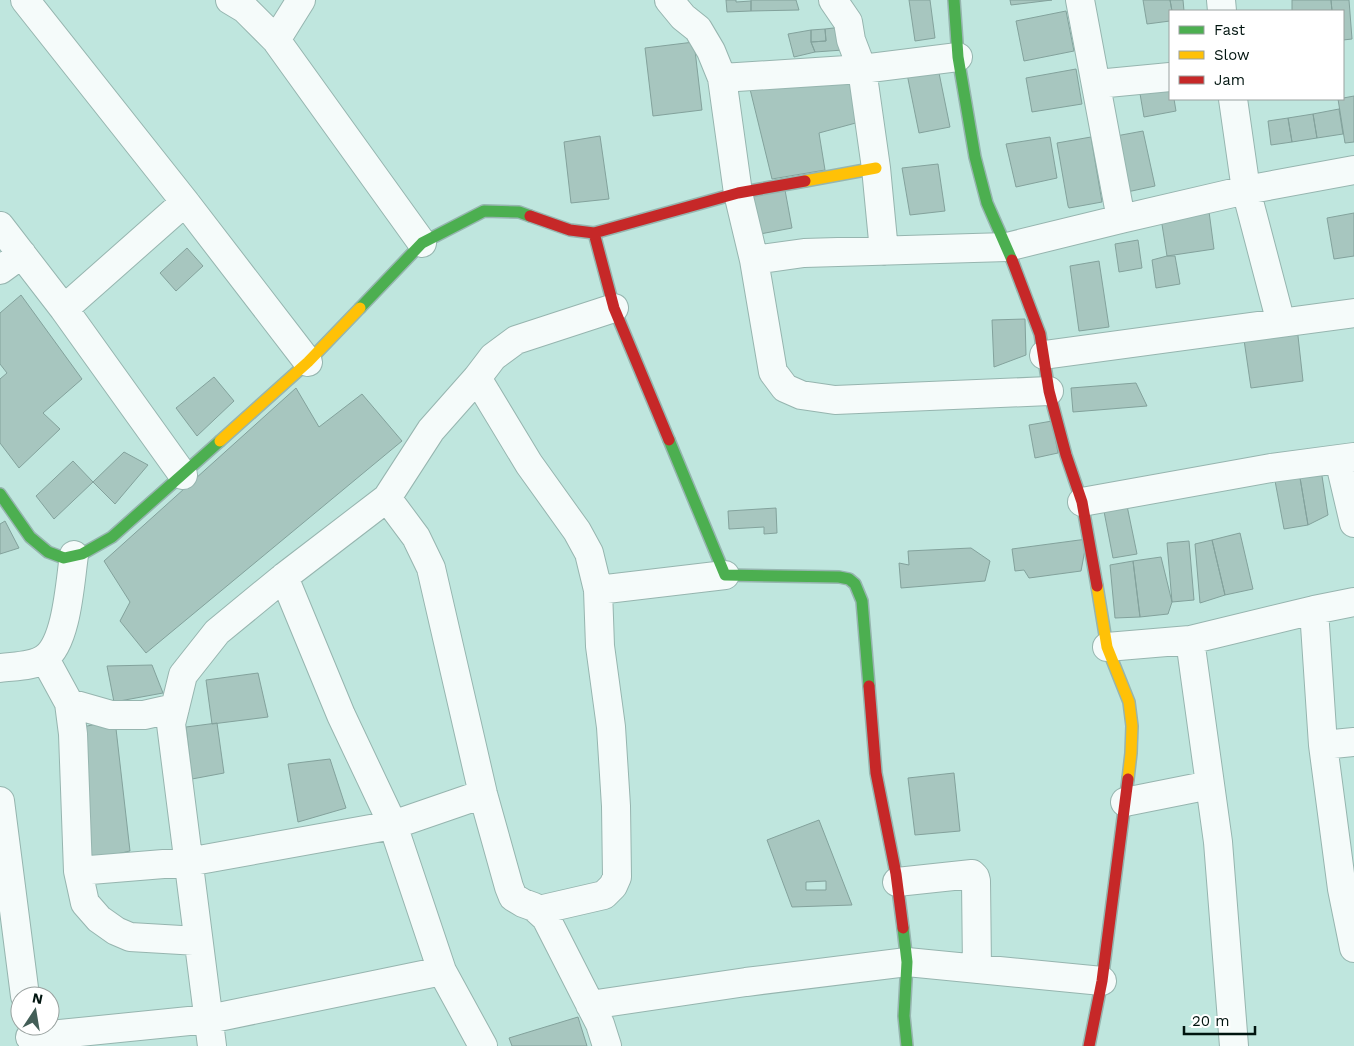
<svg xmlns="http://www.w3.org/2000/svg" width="1354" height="1046" font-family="'Work Sans',sans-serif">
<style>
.building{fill:#a7c6bf;stroke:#83a29c;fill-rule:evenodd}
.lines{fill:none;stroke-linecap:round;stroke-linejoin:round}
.street-casing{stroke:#96b5af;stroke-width:30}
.fast-casing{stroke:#96b5af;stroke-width:14}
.slow-casing{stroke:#96b5af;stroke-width:14}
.jam-casing{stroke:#96b5af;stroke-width:14}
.street{stroke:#f5fbfa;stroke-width:28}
.fast{stroke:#4caf50;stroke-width:11}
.slow{stroke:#ffc107;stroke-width:11}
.jam{stroke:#c62828;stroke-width:11}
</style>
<rect width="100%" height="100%" fill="#bfe6de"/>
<path class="building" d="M726,0H736V2L751,1V11L727,12Z
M751,0H796L799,10L751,11Z
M909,0H930L935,38L915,41Z
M1010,0H1052L1011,5Z
M1143,0H1170L1172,11H1170V21L1147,24Z
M1170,0H1183L1184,11H1172Z
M1292,0H1331L1332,11H1292Z
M1331,0H1349L1352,39L1343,40V11H1332Z
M1066,11L1074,51L1024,61L1016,21Z
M842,27L843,50L815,52L811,42L826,41L825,29Z
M825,29L826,41L811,42V30Z
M811,30V42L815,52L794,57L788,34Z
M694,42L702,110L653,116L645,48Z
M938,68L950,127L919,133L907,74Z
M1076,69L1082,104L1032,112L1026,78Z
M852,73L863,121L819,133L825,170L772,179L749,85Z
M1170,77V99H1174L1176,111L1144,117L1138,82Z
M1354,96V142L1345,143L1338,99Z
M1339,109L1343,134L1317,138L1313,114Z
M1313,114L1317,138L1292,142L1288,118Z
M1288,118L1292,142L1271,145L1268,121Z
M1143,131L1155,186L1127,192L1116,136Z
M600,136L609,199L571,203L564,142Z
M1050,137L1057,178L1016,187L1006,144Z
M1091,137L1102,202L1069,208L1068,206L1057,143Z
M938,164L945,211L910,215L902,168Z
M785,190L792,228L760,234L753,195Z
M1208,204L1214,249L1167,256L1160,212Z
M1354,213V256L1334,259L1327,218Z
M1138,240L1142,268L1119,272L1115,244Z
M187,248L203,266L176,291L160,273Z
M1167,256H1175L1180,284L1156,288L1152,260Z
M1099,261L1109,327L1079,331L1070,266Z
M21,295L82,379L43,413L60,429L19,468L0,443V379L7,373L0,364V313Z
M1025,319L1026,355L994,367L992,320Z
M1297,327L1303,381L1251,388L1243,333Z
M214,377L234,401L197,436L176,408Z
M1136,383L1147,406L1073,412L1071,388Z
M296,388L319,427L362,394L402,441L146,653L120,621L130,602L104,561Z
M1052,421L1058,453L1035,458L1029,425Z
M124,452L148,465L115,504L93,482Z
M73,461L93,482L54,519L36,496Z
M1320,463L1328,515L1308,525L1298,466Z
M1298,466L1308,525L1284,529L1273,470Z
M1125,496L1137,554L1113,558L1102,501Z
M776,508L777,533L764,534V527L729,529L728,511Z
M5,521L19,548L0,554V524Z
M1240,533L1253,589L1225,595L1212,540Z
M1087,539L1081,571L1029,578L1024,570L1015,571L1012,549Z
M1212,540L1225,595L1200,603L1195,544Z
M1189,541L1194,600L1172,602L1167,543Z
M971,548L990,561L985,581L901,588L899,563L909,565L908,551Z
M1161,557L1172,602L1168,614L1140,617L1133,561Z
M1133,561L1140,617L1115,618L1110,565Z
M152,665L163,693L114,702L107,666Z
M258,673L268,717L212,724L206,680Z
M115,720L130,851L86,861L78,728Z
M217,723L224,773L192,779L186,727Z
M330,759L346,808L298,822L288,764Z
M954,773L960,831L915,835L908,778Z
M819,820L852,905L792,907L767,840ZM826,881V890H806V882Z
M578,1017L587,1046H512L509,1038Z"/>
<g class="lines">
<g class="street-casing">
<path id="street" d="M25,0L185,202L308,362
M230,0L245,9L276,40L422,243
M669,0L683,17L698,29L711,51L722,78L738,193L754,260L773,372L785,388L801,395L835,400L1049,391
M833,0L848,22L851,40L862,69L876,168L884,251
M1080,0L1121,219
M1221,0L1222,11
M276,40L301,0
M722,78L862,69L958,57
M1097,84L1170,77
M1233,99L1246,190L1281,323
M0,226L64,309L183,475
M754,260L804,253L1007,247L1121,219L1246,190L1354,170
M0,270L22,254
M64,309L185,202
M1044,355L1354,313
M477,378L529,464L577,531L589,553L598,590L600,646L611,727L616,806L617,877L613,886L604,895L539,910
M1339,459L1354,523
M387,498L416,537L431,568L483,794L509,887L513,897L523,903L534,907L546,918L600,1024L607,1046
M1082,502L1271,468L1354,457
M284,577L341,715L393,825L442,971L483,1046
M598,590L725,575
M1314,610L1323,745L1342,889L1354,948
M1190,640L1218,842L1234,1046
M1107,647L1190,640L1314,610L1354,602
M45,659L69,703L73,734L78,871L85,903L99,919L116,931L130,937L198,941
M0,668C14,666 33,667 45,658C67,642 70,582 74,555
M69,703L111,715H144L175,708
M1323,745L1354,742
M0,801L25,996
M1125,802L1210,785
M78,871L188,862L393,825L483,794
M897,882L972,874L975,877L976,881L977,969
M590,1005L746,982L907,962L1102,981
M30,1037L209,1019L442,971
M212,1046L171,724L183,675L217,632L284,577L387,498L431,430L477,378L493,357L516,340L614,308"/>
</g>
<g class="fast-casing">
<path id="fast" d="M954,0L958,57L975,157L987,203L1012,260
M360,308L422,243L484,211L519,212L530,216
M669,440L725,575L839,577L849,579L855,584L862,601L869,686
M0,494L30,537L48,552L64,558L82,554L112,537L220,441
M903,928L907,962L904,1016L907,1046"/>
</g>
<g class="slow-casing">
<path id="slow" d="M805,181L876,168
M220,441L308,362L360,308
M1097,586L1107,647L1129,702L1132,726L1131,753L1128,779"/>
</g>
<g class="jam-casing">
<path id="jam" d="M530,216L570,230L594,233L738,193L805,181
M594,233L614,308L669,440
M1012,260L1040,334L1049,391L1066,455L1082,502L1097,586
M869,686L876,773L896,874L903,928
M1089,1046L1102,981L1128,779"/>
</g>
<use href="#street" class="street"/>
<use href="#fast" class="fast"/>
<use href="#slow" class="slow"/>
<use href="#jam" class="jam"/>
</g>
<rect x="1169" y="10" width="175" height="90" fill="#ffffff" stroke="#99a19f"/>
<rect x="1179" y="26" width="25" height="8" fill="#4caf50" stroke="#99a19f"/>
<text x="1214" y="35" font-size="15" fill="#00140f">Fast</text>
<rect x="1179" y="51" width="25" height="8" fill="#ffc107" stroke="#99a19f"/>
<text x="1214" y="60" font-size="15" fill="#00140f">Slow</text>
<rect x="1179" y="76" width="25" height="8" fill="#c62828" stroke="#99a19f"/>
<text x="1214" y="85" font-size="15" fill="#00140f">Jam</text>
<g transform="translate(35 1011) rotate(12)"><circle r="24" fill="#ffffff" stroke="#99a19f"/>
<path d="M0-4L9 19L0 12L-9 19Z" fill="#435e57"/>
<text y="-8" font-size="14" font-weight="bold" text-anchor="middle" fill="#00140f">N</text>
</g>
<path d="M1184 1026v8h71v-8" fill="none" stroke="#00140f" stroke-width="2.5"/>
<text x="1192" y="1026" font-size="15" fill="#00140f" stroke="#ffffff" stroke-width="4" paint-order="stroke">20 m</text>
</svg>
